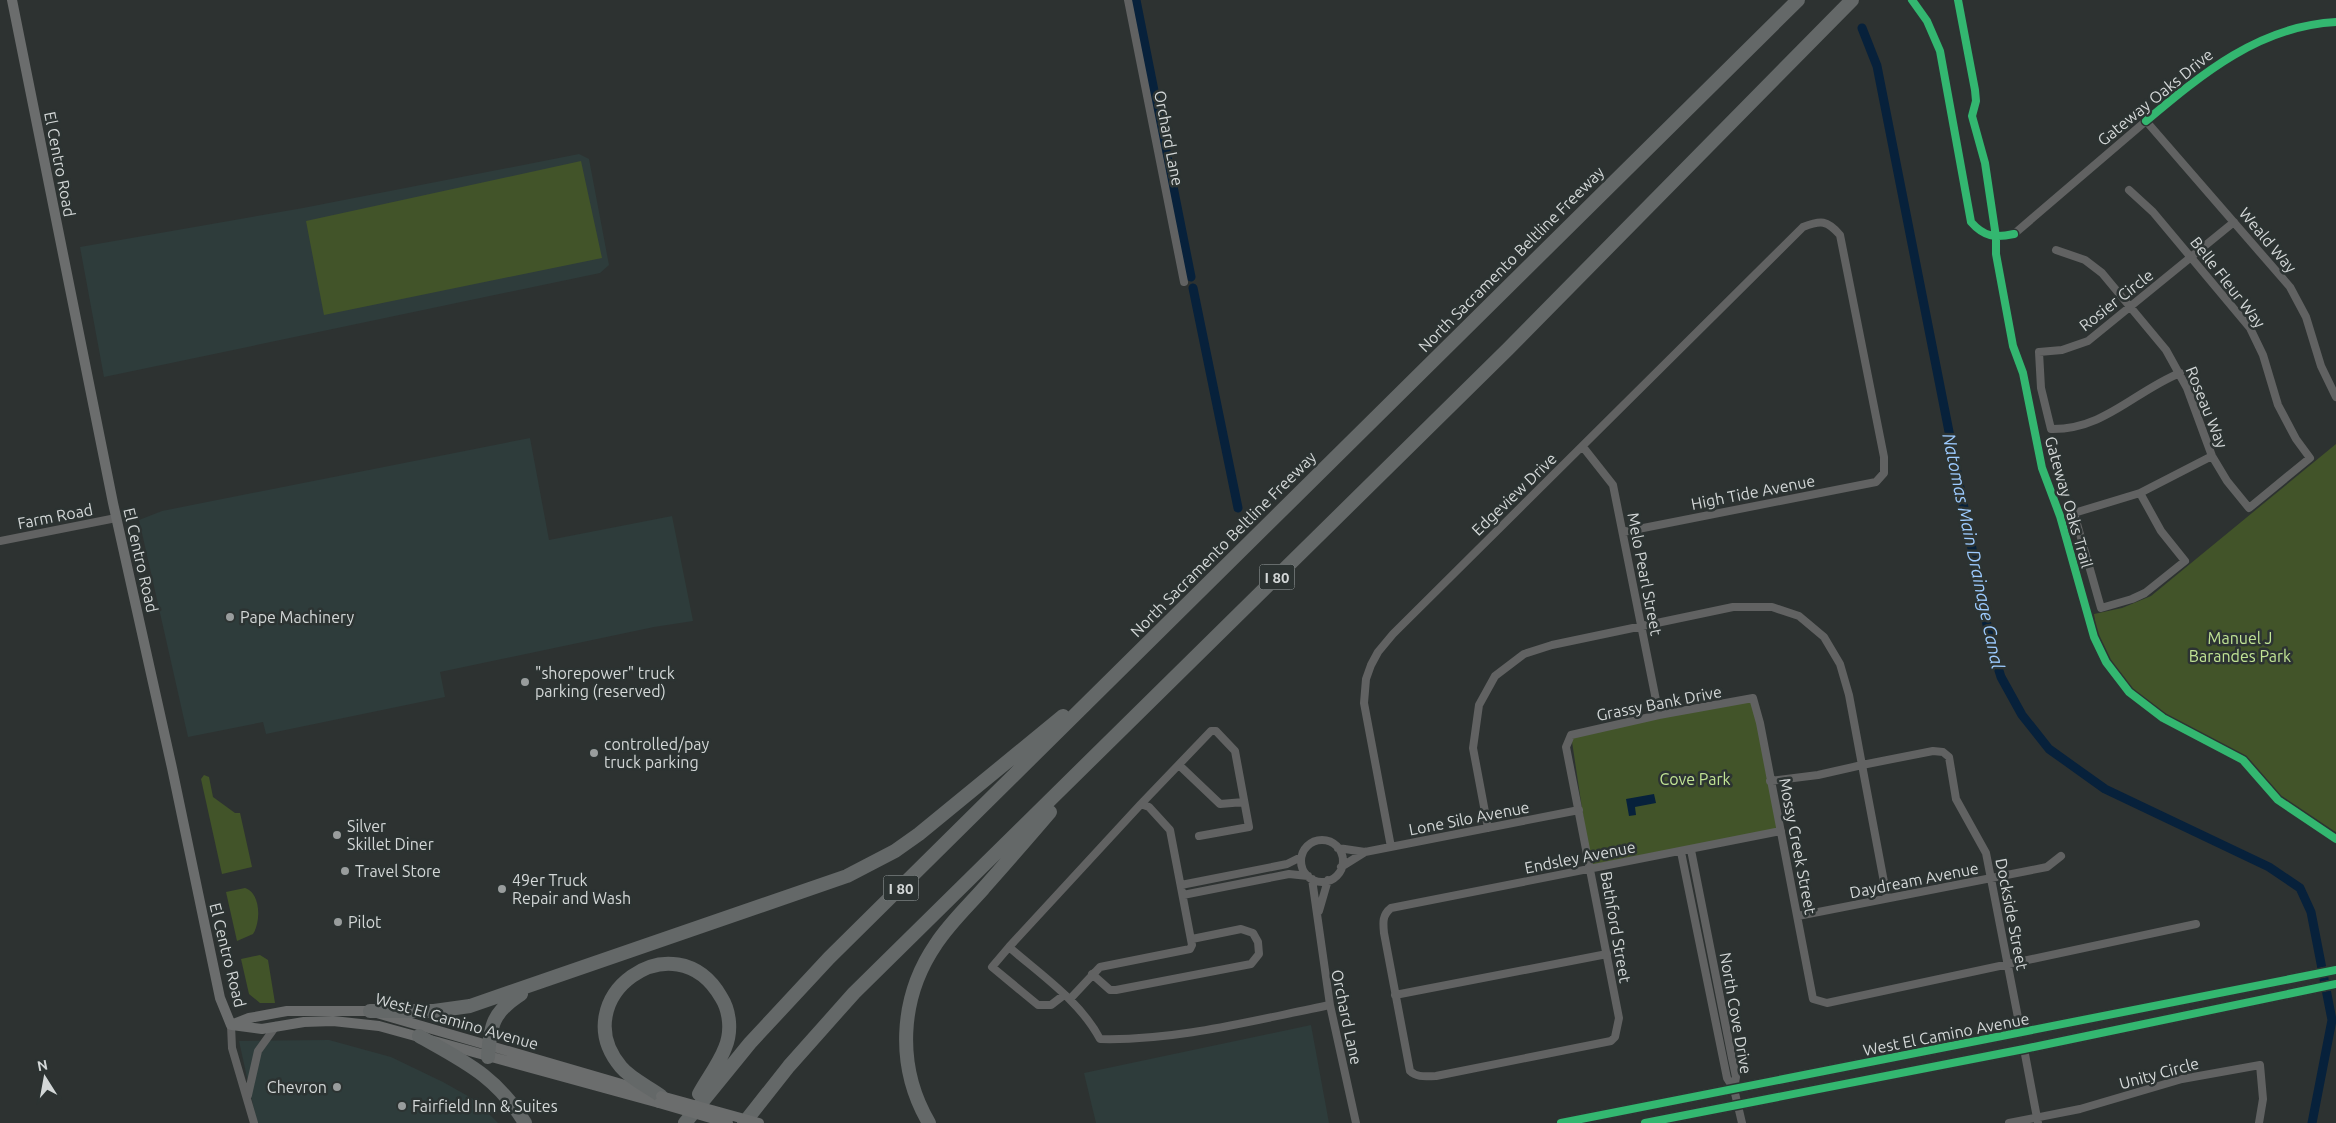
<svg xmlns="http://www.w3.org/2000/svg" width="2336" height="1123" font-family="Ubuntu,sans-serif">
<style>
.built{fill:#2e3c3b}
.green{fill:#425429}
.water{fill:#07213b}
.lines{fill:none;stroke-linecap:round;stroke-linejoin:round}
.canal{stroke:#07213b;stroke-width:9}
.minor{stroke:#616262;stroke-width:8}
.tertiary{stroke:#616262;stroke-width:9}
.secondary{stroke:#6b6d6d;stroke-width:10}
.motorway{stroke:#646868;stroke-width:14}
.secondary-bridge{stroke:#6b6d6d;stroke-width:10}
.cycleway-casing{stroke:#2c3332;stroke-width:11}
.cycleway{stroke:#33b770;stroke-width:8}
.poi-dot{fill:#999d9d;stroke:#2c3332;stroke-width:2}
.labels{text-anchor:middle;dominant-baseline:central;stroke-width:5;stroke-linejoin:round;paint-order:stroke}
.shield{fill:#2c3332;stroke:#a1a6a6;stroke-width:1}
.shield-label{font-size:15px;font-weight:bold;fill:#d3d7d7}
.street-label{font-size:16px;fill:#d3d7d7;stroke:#2c3332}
.poi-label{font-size:16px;fill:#d3d7d7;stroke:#2c3332;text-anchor:start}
.park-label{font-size:16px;fill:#c1e495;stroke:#2c3332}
.water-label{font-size:18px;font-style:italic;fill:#9dcbff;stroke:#2c3332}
</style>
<rect width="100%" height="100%" fill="#2d3231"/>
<path class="built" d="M579,154L589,159L609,265L600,273L104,377L80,247L303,208Z
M530,438L549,540L672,516L693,621L654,627L440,672L445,697L266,734L263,722L188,737L139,520L162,511Z
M1311,1025L1329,1123H1096L1084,1073Z
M329,1040L391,1057L443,1082L475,1100L498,1123H257L239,1041Z"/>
<path class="green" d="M581,161L602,258L324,315L306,221Z
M2336,444V835L2284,801L2245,758L2184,727L2131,689L2109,660L2097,636L2094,614L2122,608L2151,596Z
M1753,698L1781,831L1591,868L1571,735Z
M204,775L209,777L213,797L235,813H240L252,867L222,874L201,779Z
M245,888C261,893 261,922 253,934L237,941L226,892Z
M260,955L268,960L275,1003H260L249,994L241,959Z"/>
<path class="water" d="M1654,794L1656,803L1635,807L1636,815L1629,816L1626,799Z"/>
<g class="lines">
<path class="canal" d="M1136,0L1191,277
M1862,28L1877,66L1991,645L2001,677L2022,715L2049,749L2105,789L2269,867L2300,888L2311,912L2332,1020L2312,1123
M1193,288L1238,508"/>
<path class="minor" d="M1128,0L1184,282
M2014,234L2146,121L2290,287L2306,317L2321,366L2336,397
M2056,250L2085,260L2102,273L2166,350L2187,388L2212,456L2227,481L2249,508L2310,458L2296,439L2278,405L2263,355L2250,328L2153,212L2129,190
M2180,373C2135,391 2104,430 2051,429L2041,388L2039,352L2062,350L2088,341L2234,222
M1583,447L1613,485L1659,715
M2140,493L2161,531L2185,561L2145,593L2132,599L2101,608L2074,513Z
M2140,493L2212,456
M0,541L116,518
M1179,765L1220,804L1244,802
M1770,781L1818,775L1862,765L1887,898
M1141,804L1211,731H1216L1235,751L1249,827L1199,836
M1488,828L1473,748L1479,705L1495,676L1524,654L1552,645L1733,607H1772L1799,616L1824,637L1840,664L1849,695L1862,765L1933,751L1943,752L1949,757L1956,799L1986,853L2021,1033
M1781,831C1651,856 1521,882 1391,908C1382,915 1383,923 1384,933L1410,1071C1417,1078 1427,1076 1436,1076L1611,1041L1615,1037L1619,1018L1566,747L1571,735L1659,715L1753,698L1760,723L1813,999L1827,1003L2196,924
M1301 861a21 21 0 1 1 42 0a21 21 0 1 1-42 0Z
M1391,847L1364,703L1366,679L1371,665L1378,652L1393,634L1803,227C1821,220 1827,220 1840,235L1884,457V473L1876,482L1623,532
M1338,848L1365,852L1579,810
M1691,850L1732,1058L1736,1077L1734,1089L1742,1123
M1681,852L1727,1078L1734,1089
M1341,867L1365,852
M1312,879L1330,1005L1356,1123
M1181,885L1287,864L1301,857
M1183,895L1289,874L1308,876
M1319,911L1328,880
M1798,916L2047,867L2061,856
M1009,947L992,967L1038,1005H1051L1064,995
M1092,974L1110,990H1116L1251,964L1259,954L1258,942L1253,933L1241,929L1192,939
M1395,995L1607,954
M1070,999L1100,967L1190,949L1192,945L1170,830L1149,807L1141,804L1009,947C1041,975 1080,1001 1100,1039C1177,1041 1254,1020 1330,1005
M231,1025L232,1048L254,1123
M2024,1049L2038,1123
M248,1095L258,1051L276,1026
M2009,1123L2080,1109L2182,1079L2260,1065L2263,1099L2259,1123"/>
<path class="tertiary" d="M2146,121C2202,74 2259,26 2336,22"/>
<path class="secondary" d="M12,0L113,503L172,768L220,998L231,1025
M231,1025L249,1018L287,1011H370L649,1092
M232,1025L262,1029L304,1022L333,1021L379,1026L659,1103
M1561,1123L2336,970
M1645,1123L2024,1049L2336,984"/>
<path class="motorway" d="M370,1011H434L470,1006L847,876L895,851L919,834L1063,716
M419,1036C465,1062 496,1076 525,1123
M488,1057C490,1025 493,1012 521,994
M661,1096C649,1087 631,1079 621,1067C563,998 675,917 721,997C730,1011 732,1032 725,1048C719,1064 707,1079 699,1094
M685,1123L750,1043L829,958L1798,0
M744,1123L789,1066L854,993L1508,349L1852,0
M929,1123C896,1067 899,998 936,944C949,924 967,907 983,889C1005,864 1028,838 1050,812"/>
<path class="secondary-bridge" d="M661,1096L759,1123
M659,1103L728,1123"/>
<g class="cycleway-casing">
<path id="cycleway" d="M1912,0L1927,21L1940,51L1971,222C1984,237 1995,238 2014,234
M1958,0L1975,90L1976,101L1972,116L1985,163L1996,237V254L2013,346L2023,373L2042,468L2060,516L2094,637L2106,662L2129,692L2163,718L2243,760L2278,800L2336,839
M2146,121C2202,74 2259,26 2336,22
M1561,1123L2336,970
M1645,1123L2024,1049L2336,984"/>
</g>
<use href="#cycleway" class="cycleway"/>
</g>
<g class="poi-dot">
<circle cx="230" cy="617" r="5"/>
<circle cx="525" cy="682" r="5"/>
<circle cx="594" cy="753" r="5"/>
<circle cx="337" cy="835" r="5"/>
<circle cx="345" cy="871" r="5"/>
<circle cx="502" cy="889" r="5"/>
<circle cx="338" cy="922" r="5"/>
<circle cx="337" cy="1087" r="5"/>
<circle cx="402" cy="1106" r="5"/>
</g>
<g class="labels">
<g class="shield">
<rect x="1259.5" y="564.5" width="35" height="25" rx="4"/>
<rect x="883.5" y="875.5" width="35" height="25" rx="4"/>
</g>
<g class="shield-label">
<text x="1277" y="577">I 80</text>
<text x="901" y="888">I 80</text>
</g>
<g class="street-label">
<text transform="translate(2155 97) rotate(-39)">Gateway Oaks Drive</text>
<text transform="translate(1169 138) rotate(79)">Orchard Lane</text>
<text transform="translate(60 164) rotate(79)">El Centro Road</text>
<text transform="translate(2268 240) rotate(50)">Weald Way</text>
<text transform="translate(1511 259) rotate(-45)">North Sacramento Beltline Freeway</text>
<text transform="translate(2228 282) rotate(52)">Belle Fleur Way</text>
<text transform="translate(2116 300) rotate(-38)">Rosier Circle</text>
<text transform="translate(2207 407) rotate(68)">Roseau Way</text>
<text transform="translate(1753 492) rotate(-11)">High Tide Avenue</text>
<text transform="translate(1514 494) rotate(-44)">Edgeview Drive</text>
<text transform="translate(2069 502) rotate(74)">Gateway Oaks Trail</text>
<text transform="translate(55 516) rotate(-11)">Farm Road</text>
<text transform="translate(1223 544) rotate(-45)">North Sacramento Beltline Freeway</text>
<text transform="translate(141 560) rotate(77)">El Centro Road</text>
<text transform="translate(1645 574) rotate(79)">Melo Pearl Street</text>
<text transform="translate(1659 703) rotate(-11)">Grassy Bank Drive</text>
<text transform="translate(1469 818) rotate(-11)">Lone Silo Avenue</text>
<text transform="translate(1798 846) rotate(79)">Mossy Creek Street</text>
<text transform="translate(1580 857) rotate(-11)">Endsley Avenue</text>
<text transform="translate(1914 880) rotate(-11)">Daydream Avenue</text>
<text transform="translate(2012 914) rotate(79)">Dockside Street</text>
<text transform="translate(1616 927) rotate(80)">Bathford Street</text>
<text transform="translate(228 955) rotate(76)">El Centro Road</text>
<text transform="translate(1736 1013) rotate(80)">North Cove Drive</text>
<text transform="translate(1347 1017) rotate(78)">Orchard Lane</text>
<text transform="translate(457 1021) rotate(16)">West El Camino Avenue</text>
<text transform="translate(1946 1034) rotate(-11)">West El Camino Avenue</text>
<text transform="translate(2159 1073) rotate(-15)">Unity Circle</text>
</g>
<g class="poi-label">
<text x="240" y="617">Pape Machinery</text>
<text x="535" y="673">"shorepower" truck<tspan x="535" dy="18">parking (reserved)</tspan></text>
<text x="604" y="744">controlled/pay<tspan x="604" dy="18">truck parking</tspan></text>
<text x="347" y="826">Silver<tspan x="347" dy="18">Skillet Diner</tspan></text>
<text x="355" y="871">Travel Store</text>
<text x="512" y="880">49er Truck<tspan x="512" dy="18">Repair and Wash</tspan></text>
<text x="348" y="922">Pilot</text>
<text x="327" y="1087" text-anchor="end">Chevron</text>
<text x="412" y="1106">Fairfield Inn &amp; Suites</text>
</g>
<g class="park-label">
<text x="2240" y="638">Manuel J<tspan x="2240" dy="18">Barandes Park</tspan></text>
<text x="1695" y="779">Cove Park</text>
</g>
<g class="water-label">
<text transform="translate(1974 551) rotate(78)">Natomas Main Drainage Canal</text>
</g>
</g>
<g transform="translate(45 1078) rotate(349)" stroke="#2c3332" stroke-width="4" paint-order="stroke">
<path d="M0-4L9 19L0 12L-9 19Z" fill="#d3d7d7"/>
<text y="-8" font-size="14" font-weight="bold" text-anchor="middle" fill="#d3d7d7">N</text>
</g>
</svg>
